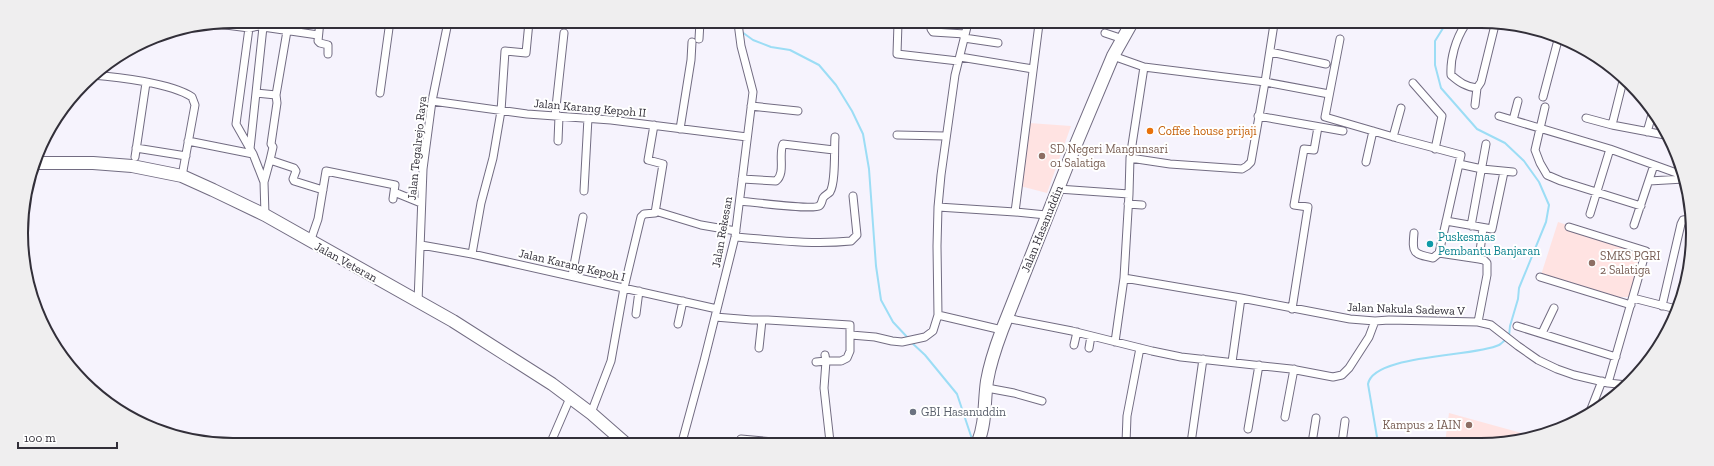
<svg xmlns="http://www.w3.org/2000/svg" width="1714" height="466" font-family="'Zilla Slab',serif">
<style>
.education{fill:#ffe3e2}
.lines{fill:none;stroke-linecap:round;stroke-linejoin:round}
.stream{stroke:#9cddf5;stroke-width:2}
.minor-casing{stroke:#726c82;stroke-width:9}
.primary-casing{stroke:#726c82;stroke-width:14}
.minor{stroke:#fff;stroke-width:7}
.primary{stroke:#fff;stroke-width:12}
.food-dot{fill:#e8710a;stroke:#fff;stroke-width:1.5}
.education-dot{fill:#8d6e63;stroke:#fff;stroke-width:1.5}
.culture-dot{fill:#0f9aa8;stroke:#fff;stroke-width:1.5}
.worship-dot{fill:#6b7280;stroke:#fff;stroke-width:1.5}
.labels{text-anchor:middle;dominant-baseline:central;stroke-width:4;stroke-linejoin:round;paint-order:stroke}
.street-label{font-size:12px;fill:#322f39;stroke:#fff}
.food-label{font-size:12px;fill:#c56008;stroke:#fff;text-anchor:start}
.education-label{font-size:12px;fill:#785e54;stroke:#fff;text-anchor:start}
.culture-label{font-size:12px;fill:#0d838f;stroke:#fff;text-anchor:start}
.worship-label{font-size:12px;fill:#5b616d;stroke:#fff;text-anchor:start}
.rim{fill:none;stroke:#322f39;stroke-width:2}
</style>
<rect width="100%" height="100%" fill="#f6f3fd"/>
<path class="education" d="M1029,123L1071,126L1047,193L1020,186Z
M1558,222L1643,250L1630,297H1616L1541,275Z
M1449,413L1532,436L1508,443H1445Z"/>
<g class="lines">
<path class="stream" d="M1445,25L1435,41V65L1441,88L1477,129L1505,143L1524,161L1539,182L1549,205L1546,222L1519,288L1518,299L1510,326L1509,336
M742,32L753,40L771,47L790,50L819,65L836,85L852,111L863,134L869,169L876,266L881,300L893,322L908,338
M911,342L925,355L957,394L973,442
M1378,443L1368,384C1373,354 1475,357 1499,345C1501,344 1504,341 1506,339"/>
<g class="minor-casing">
<path id="minor" d="M320,21L318,41L320,43L328,45V54
M898,23L897,54L958,61
M931,23V29L933,32L965,34
M218,24L249,28L259,26L260,21
M260,24L263,27L318,35
M1465,25C1456,39 1450,58 1451,75C1459,82 1466,87 1477,88
M249,28L236,124L253,154L264,182
M1105,33L1123,39
M964,38L998,43
M699,39L700,22
M1340,39L1325,117L1397,138L1461,155L1439,253
M1270,52L1326,64
M1113,56L1144,67
M960,57L1033,69
M92,75C118,77 171,83 192,97L195,105L182,176
M1623,81L1612,125L1665,135
M1413,83L1442,116L1435,149
M256,93L276,95L277,103L271,144L273,147L270,160
M380,93L390,21
M276,95L287,31
M1543,97L1558,40
M432,101L527,114L611,120L747,137
M1475,105L1477,88L1481,82L1495,25
M751,106L798,111
M1545,107L1535,150L1540,163L1547,175L1561,181L1641,206
M555,116L564,33
M1258,116L1343,131
M1499,116L1610,149L1682,175
M1586,118L1612,125
M1513,120L1518,101
M680,129L691,60L692,42
M1647,132L1653,111
M897,135L945,136
M1393,137L1401,108
M188,141L253,154
M558,141L559,116
M136,148L186,156
M250,149L263,27
M135,157L146,83
M1130,158L1170,164L1242,169L1247,166L1251,162L1265,82L1329,94
M1366,162L1373,131
M1459,164L1482,169L1513,172
M742,179L776,181C786,173 778,155 783,144L834,150
M1649,181L1684,179
M1058,189L1129,194L1130,158L1144,67L1265,82L1274,24
M584,191L588,118
M394,192L421,203
M740,201C751,202 813,210 819,206C822,204 822,200 823,198C825,195 828,194 830,192C836,182 834,148 835,137
M1128,204L1142,205
M938,207L1015,212L1046,215
M655,211L701,225L736,231
M1015,212L1039,24
M1590,214L1610,149
M265,215L264,182L270,160L294,168L296,171L293,179L294,181L323,190
M1446,221L1492,229L1504,172
M1634,225L1654,165
M1471,226L1486,144
M1569,227L1646,251L1608,383
M1414,233C1412,253 1413,254 1433,258L1439,253L1479,259L1484,260L1487,263V275L1478,322
M735,237C774,240 812,245 851,241L857,235L853,196
M310,242L318,219L326,171L395,185L393,199
M421,245L472,254L717,309
M472,254L481,203L493,158L501,111L505,51L526,53L529,22
M1479,259L1483,228
M572,276L583,217
M1540,277L1631,305
M1124,278L1241,298L1350,319L1375,321L1389,320L1478,322L1491,325L1518,346L1538,360L1557,369L1574,375L1608,383L1627,385
M1633,298L1676,309
M418,302L423,169L432,101L448,22
M1662,306L1681,224L1683,220L1689,219
M1292,309L1308,207L1294,205L1304,149L1314,150L1318,127
M636,314L639,291
M938,315L1002,330
M715,317L752,320H768L850,325V351L847,358L841,361H826L824,388L830,442
M1006,318L1072,331L1152,351L1181,357L1291,369L1333,377L1342,375L1349,368L1369,337L1375,321
M678,324L683,301
M1517,326L1616,357
M1542,333L1554,308
M851,335L875,337L892,341L902,342L925,337L933,331L938,315L937,246L938,207L941,175L955,75L968,23
M1115,342L1124,278L1129,194
M1074,345L1077,332
M759,348L762,320
M1089,348L1091,336
M816,362L826,361L825,355
M1232,362L1241,298
M987,388L1014,393L1042,401
M1591,409L1602,381
M591,413L611,361L624,288L641,217L644,214L655,213L663,164L648,160L654,125
M1285,417L1294,369
M1248,429L1259,365
M741,439L774,442
M551,442L570,398
M682,442L704,361L735,237L753,92L741,46L738,23
M1126,443L1127,416L1140,348
M1191,443L1203,359
M1312,443L1316,418
M1342,443L1345,421"/>
</g>
<g class="primary-casing">
<path id="primary" d="M37,163H93L132,166L182,176L213,190L265,215L453,321L552,384L592,414L624,442
M978,442C986,423 984,401 987,381C990,363 996,346 1002,330L1071,156L1113,56L1131,24"/>
</g>
<use href="#minor" class="minor"/>
<use href="#primary" class="primary"/>
</g>
<circle class="food-dot" cx="1150" cy="131" r="4"/>
<g class="education-dot">
<circle cx="1042" cy="156" r="4"/>
<circle cx="1592" cy="263" r="4"/>
<circle cx="1469" cy="425" r="4"/>
</g>
<circle class="culture-dot" cx="1430" cy="244" r="4"/>
<circle class="worship-dot" cx="913" cy="412" r="4"/>
<g class="labels">
<g class="street-label">
<text transform="translate(590 108) rotate(5)">Jalan Karang Kepoh II</text>
<text transform="translate(417 148) rotate(-84)">Jalan Tegalrejo Raya</text>
<text transform="translate(1042 229) rotate(-68)">Jalan Hasanuddin</text>
<text transform="translate(722 232) rotate(-80)">Jalan Rekesan</text>
<text transform="translate(346 262) rotate(29)">Jalan Veteran</text>
<text transform="translate(572 265) rotate(13)">Jalan Karang Kepoh I</text>
<text transform="translate(1406 309) rotate(2)">Jalan Nakula Sadewa V</text>
</g>
<g class="food-label">
<text x="1158" y="131">Coffee house prijaji</text>
</g>
<g class="education-label">
<text x="1050" y="149">SD Negeri Mangunsari<tspan x="1050" dy="14">01 Salatiga</tspan></text>
<text x="1600" y="256">SMKS PGRI<tspan x="1600" dy="14">2 Salatiga</tspan></text>
<text x="1461" y="425" text-anchor="end">Kampus 2 IAIN</text>
</g>
<g class="culture-label">
<text x="1438" y="237">Puskesmas<tspan x="1438" dy="14">Pembantu Banjaran</tspan></text>
</g>
<g class="worship-label">
<text x="921" y="412">GBI Hasanuddin</text>
</g>
</g>
<path d="M0 0H1714V466H0ZM233 28H1481A205 205 0 0 1 1686 233V233A205 205 0 0 1 1481 438H233A205 205 0 0 1 28 233V233A205 205 0 0 1 233 28Z" fill="#efeeef" fill-rule="evenodd"/>
<path class="rim" d="M233 28H1481A205 205 0 0 1 1686 233V233A205 205 0 0 1 1481 438H233A205 205 0 0 1 28 233V233A205 205 0 0 1 233 28Z"/>
<path d="M18 442v6h99v-6" fill="none" stroke="#322f39" stroke-width="2"/>
<text x="24" y="442" font-size="12" fill="#322f39" stroke="#ffffff" stroke-width="3" paint-order="stroke">100 m</text>
</svg>
